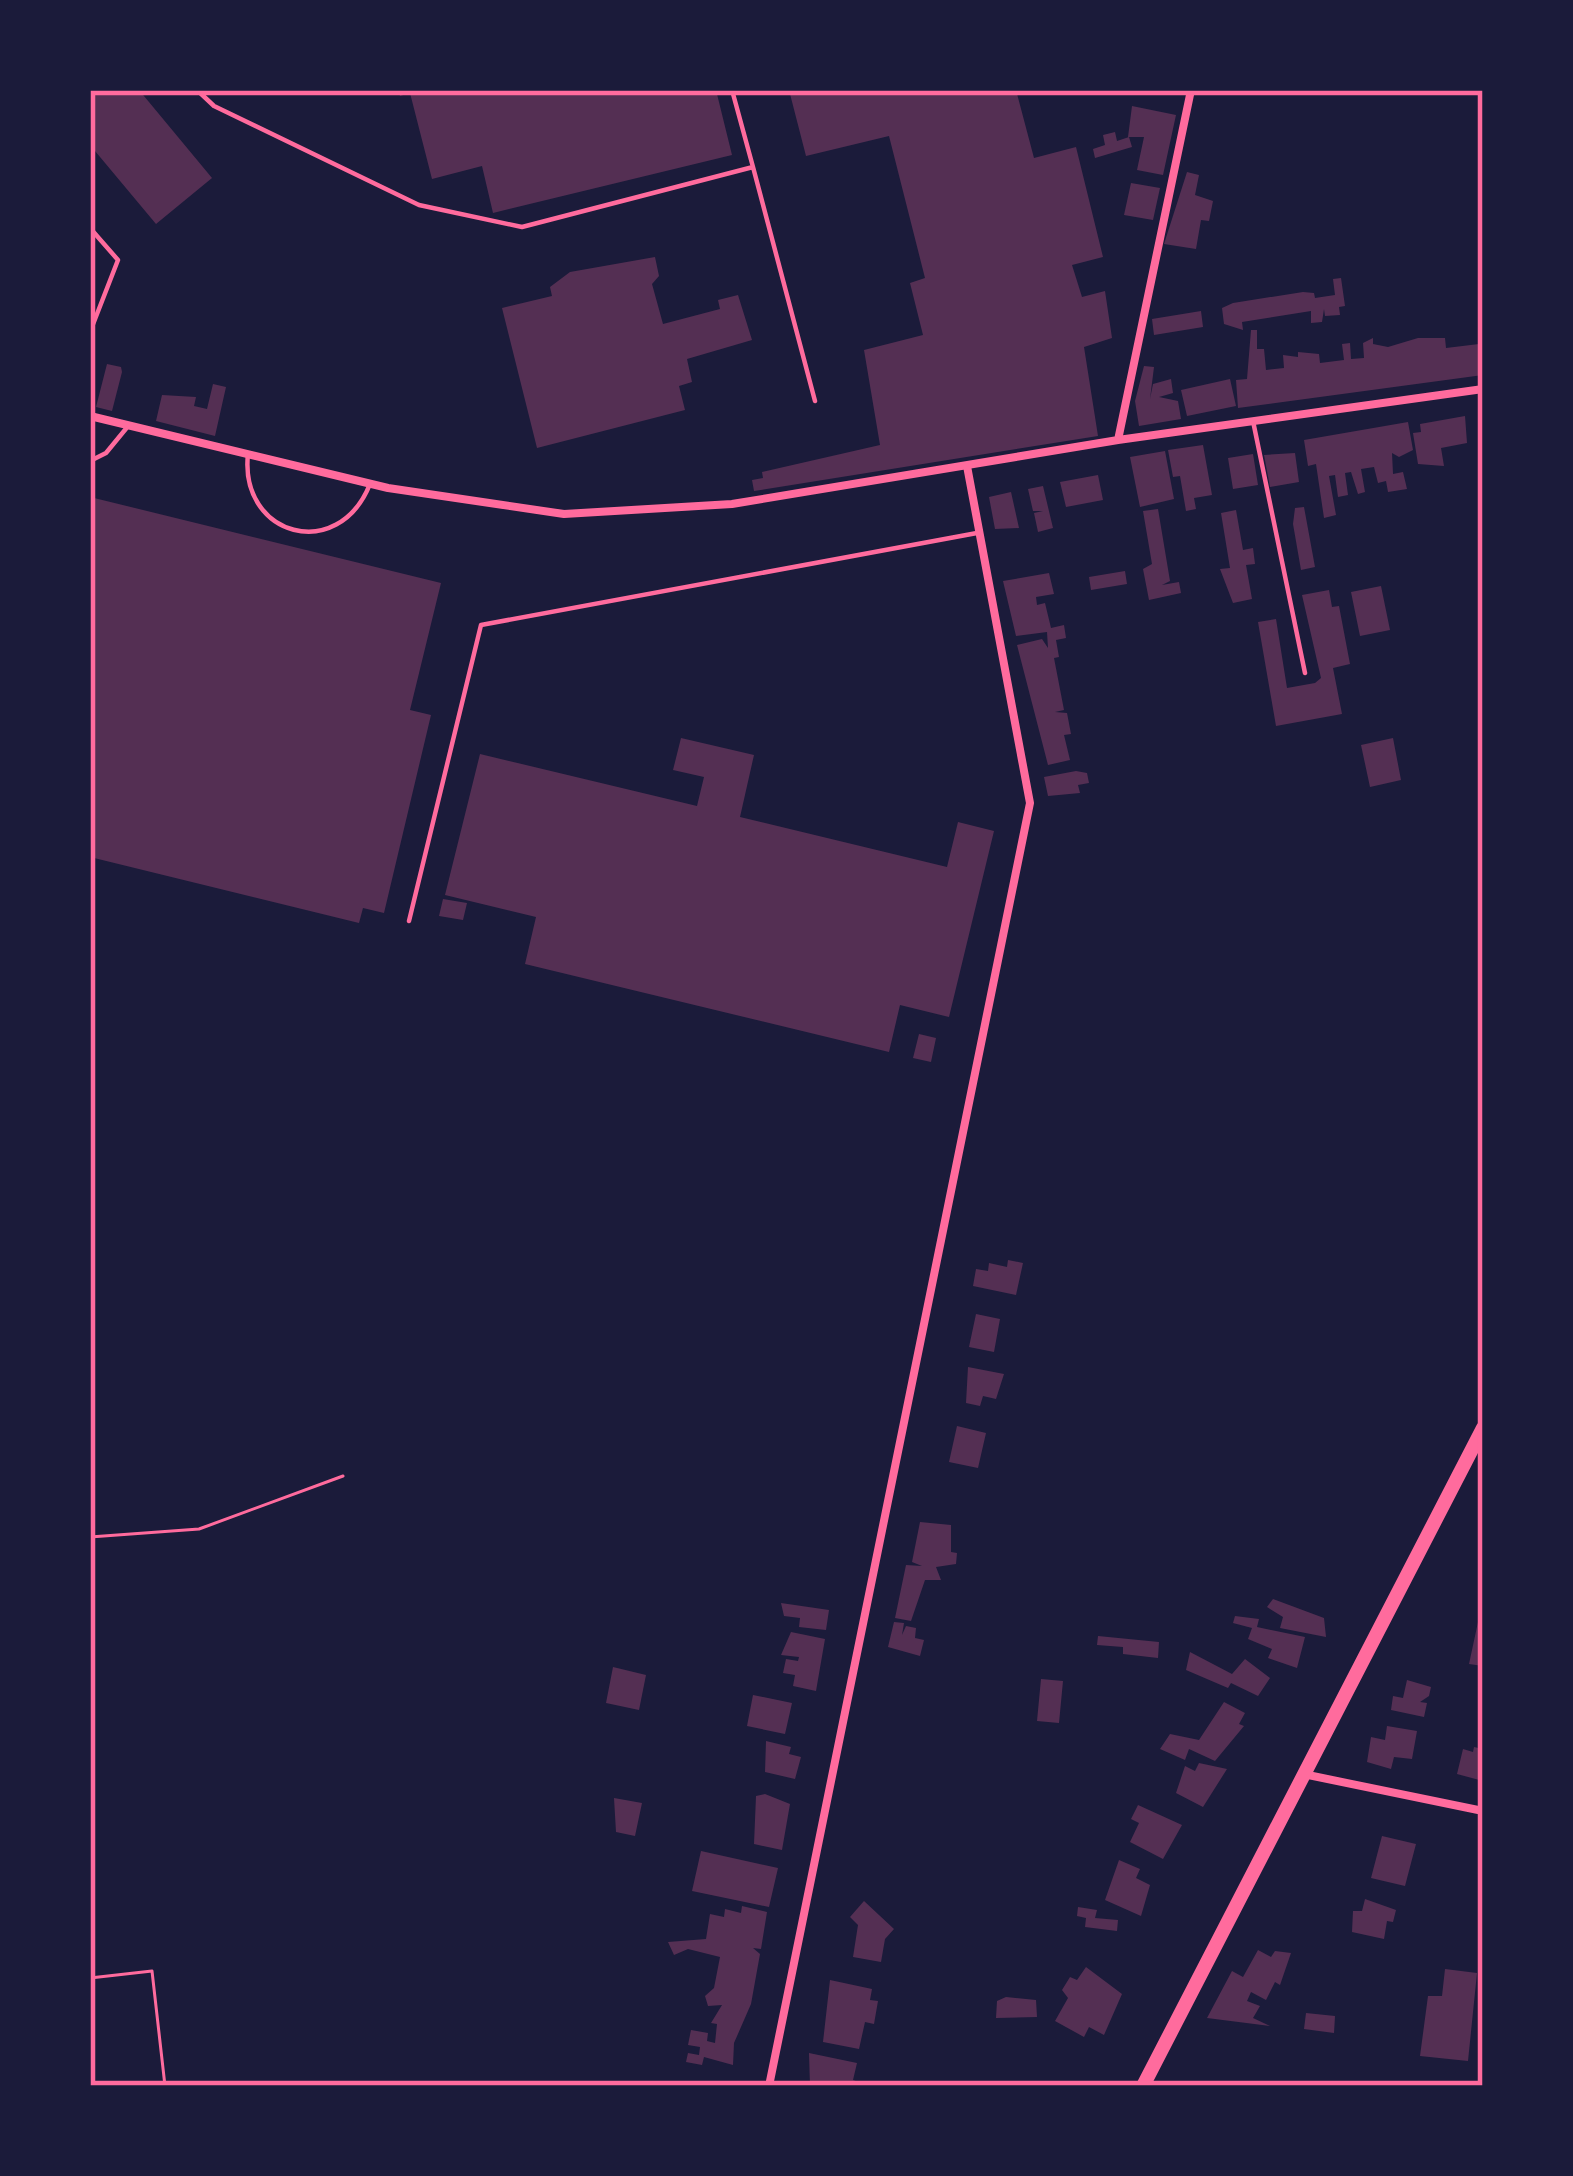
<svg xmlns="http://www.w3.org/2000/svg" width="1573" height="2176" font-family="Rubik,sans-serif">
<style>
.building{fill:#542f53}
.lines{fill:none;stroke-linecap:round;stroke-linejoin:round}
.path{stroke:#ff6b9d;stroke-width:3}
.service{stroke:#ff6b9d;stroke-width:4.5}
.minor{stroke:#ff6b9d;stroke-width:8}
.primary{stroke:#ff6b9d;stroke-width:14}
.neatline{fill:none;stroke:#ff6b9d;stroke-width:4.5}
</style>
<rect width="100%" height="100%" fill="#1b1b3a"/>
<path class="building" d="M90,90H139L212,178L156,224L90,145Z
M398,90H716L732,155L493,213L482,166L432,179L410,93L400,96Z
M789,90H1016L1034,158L1076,147L1103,257L1072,265L1082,297L1105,291L1112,338L1084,347L1098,436L754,491L752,480L763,478L762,472L880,445L864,350L923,335L910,283L925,278L889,136L806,156Z
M1132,106L1176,115L1163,175L1137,170L1144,137H1128Z
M1115,132L1117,141L1129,137L1132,147L1095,158L1093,149L1105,145L1103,135Z
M1187,172L1199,175L1195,195L1213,201L1209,221L1201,220L1196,249L1164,244Z
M1131,183L1160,188L1153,220L1124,215Z
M655,257L659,276L652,284L663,324L720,309L718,300L738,295L752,340L687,359L692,382L679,386L685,410L537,448L502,308L552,296L550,287L570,272Z
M1341,278L1345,306L1339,307L1340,315L1325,316L1324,309L1322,322L1311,323V311L1242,322L1243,330L1224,324L1222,308L1233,303L1303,292L1314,293L1315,298L1335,295L1333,279Z
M1201,311L1203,327L1154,335L1152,319Z
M1251,330H1257V349H1264L1266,370L1284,368L1283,355L1298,357V352L1319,354L1320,363L1344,360L1342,344L1350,343L1351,359L1364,358L1363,343L1373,338V344L1388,347L1418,338H1445L1446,348L1479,344L1478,330H1483V375L1238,408L1236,380L1247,379Z
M107,364L121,367L122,372L112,411L96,407Z
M1144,366L1154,367L1150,399L1153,384L1171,379L1173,393L1159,397L1178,401L1181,419L1139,426L1135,401Z
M1230,379L1236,406L1187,416L1181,390Z
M213,384L226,387L215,436L156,421L162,395L196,397L194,406L207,409Z
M1465,416L1467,443L1441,448L1444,466L1418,464L1413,433L1421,432L1420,424Z
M1408,422L1413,450L1399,457L1392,453L1393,474L1403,472L1407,489L1388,492L1386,481L1378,483L1374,467L1361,469L1365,492L1358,494L1351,472L1345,473L1348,495L1338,497L1335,475L1329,476L1336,515L1324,518L1316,464L1308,466L1304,440Z
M1203,445L1212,495L1194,498L1196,509L1186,511L1180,476L1173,477L1168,450Z
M1165,451L1174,499L1140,507L1130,457Z
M1295,453L1299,482L1270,487L1264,455Z
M1253,454L1258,485L1233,489L1228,458Z
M1098,475L1103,500L1066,507L1060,482Z
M1043,486L1053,528L1038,532L1034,513L1043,511H1033L1028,489Z
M1011,492L1019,528L995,529L989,497Z
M90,497L441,583L410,710L431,715L384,913L363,908L359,923L90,857Z
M1304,507L1315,567L1301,570L1293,524L1295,508Z
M1158,509L1170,581L1162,585L1179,582L1181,593L1149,600L1143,569L1152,564L1143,511Z
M1236,510L1243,550L1253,548L1255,564L1246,565L1252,599L1233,603L1220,569L1230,568L1221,513Z
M1125,571L1127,584L1091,590L1089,577Z
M1049,573L1054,594L1036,597L1037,605L1045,603L1051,628L1064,625L1066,638L1056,640L1059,657L1054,658L1064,710L1055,712L1067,713L1071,734L1064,735L1070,760L1048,765L1017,645L1042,639L1048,648L1047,632L1016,636L1003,581Z
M1381,586L1390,630L1360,636L1351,592Z
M1329,590L1332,607L1339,606L1350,664L1333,668L1342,714L1276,726L1258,622L1276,619L1287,688L1315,683L1321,678L1302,595Z
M681,738L754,755L740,817L947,867L958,822L994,831L949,1017L900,1005L889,1052L525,964L536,917L445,895L480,754L697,806L704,777L673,770Z
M1393,738L1401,780L1370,787L1361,745Z
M1076,771L1087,773L1089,783L1078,785L1080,793L1048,796L1044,777Z
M443,899L467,903L463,920L439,916Z
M919,1034L936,1038L931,1062L913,1058Z
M1008,1260L1023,1263L1016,1295L973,1286L976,1269L988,1271L989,1263L1007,1267Z
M976,1314L1000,1319L994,1352L969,1347Z
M968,1367L1004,1374L996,1399L983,1396L980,1406L966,1403Z
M957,1426L986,1433L978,1468L949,1462Z
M920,1522L951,1525V1552L957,1553L956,1564L936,1567L941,1580H925L911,1621L895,1618L906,1565L922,1566L912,1562Z
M1273,1599L1324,1618L1326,1637L1280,1628L1283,1617L1267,1607Z
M781,1603L829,1610L826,1630L799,1627L800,1618L784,1616Z
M1235,1616L1259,1619L1257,1627L1305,1637L1297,1668L1268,1658L1272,1649L1248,1639L1252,1628L1233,1623Z
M894,1622L904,1623L902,1635L906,1626L916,1628L915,1638L924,1640L920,1656L888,1647Z
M1478,1622L1483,1623V1666L1469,1664Z
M791,1632L825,1639L816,1691L793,1686L795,1675L783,1673L786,1659L798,1661L799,1657L781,1655Z
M1098,1636L1159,1642L1158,1658L1123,1654V1647L1097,1645Z
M1190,1652L1232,1674L1245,1659L1270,1678L1258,1696L1231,1683L1228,1688L1186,1670Z
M613,1667L646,1675L639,1710L606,1703Z
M1041,1679L1063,1681L1059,1723L1037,1721Z
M1407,1680L1431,1687L1429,1696L1420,1702L1427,1703L1424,1717L1391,1710L1393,1696L1403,1698Z
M753,1695L792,1703L785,1734L747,1726Z
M1224,1702L1245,1713L1239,1724L1244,1726L1215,1761L1189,1749L1185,1760L1160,1749L1170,1734L1199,1740Z
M1387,1726L1417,1731L1412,1759L1394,1757L1391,1769L1367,1762L1371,1737L1385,1740Z
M766,1741L791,1747L789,1754L801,1757L795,1779L765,1772Z
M1474,1747L1483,1749V1781L1457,1774L1463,1749L1473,1752Z
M1199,1763L1227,1769L1203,1807L1176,1793L1185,1766L1195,1771Z
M765,1794L790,1804L782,1850L754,1844L756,1796Z
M614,1798L642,1803L635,1836L616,1832Z
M1138,1805L1182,1825L1163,1859L1130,1842L1139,1823L1131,1819Z
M1382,1836L1416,1844L1405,1886L1371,1878Z
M701,1851L778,1868L769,1907L692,1891Z
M1119,1860L1140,1869L1136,1878L1150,1885L1141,1916L1105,1900Z
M1365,1899L1396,1910L1393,1922L1387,1921L1384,1939L1352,1932L1353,1911H1362Z
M864,1901L894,1929L885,1939L881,1962L853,1957L858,1925L850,1917Z
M742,1906L767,1912L761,1949L753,1948L760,1954L751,2004L734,2043L733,2065L704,2057L702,2065L686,2062L688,2053L699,2055L700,2047L688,2045L691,2030L708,2033L707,2041L715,2043L717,2024L711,2023L722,2005L708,2006L705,1996L714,1988L720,1957L688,1949L674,1955L668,1942L706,1939L710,1914L724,1917L725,1909L741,1913Z
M1078,1907L1097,1910L1095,1918L1118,1920L1117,1931L1085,1927L1086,1918L1077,1916Z
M1258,1950L1271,1957L1275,1951L1291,1953L1280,1985L1275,1982L1266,2000L1251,1992L1247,2001L1260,2006L1253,2018L1270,2026L1207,2018L1232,1971L1243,1977Z
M1086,1967L1122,1994L1104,2035L1089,2027L1084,2037L1055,2021L1068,1998L1062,1990L1070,1977L1077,1980Z
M1445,1969L1477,1973L1468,2061L1420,2056L1428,1996H1442Z
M830,1980L872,1989L870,2000L878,2001L874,2024L865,2022L859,2049L823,2042Z
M1006,1997L1036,2000L1037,2017L996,2018L997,2001Z
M1306,2013L1335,2016L1334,2033L1304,2029Z
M809,2053L857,2063L853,2080L870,2086H810Z"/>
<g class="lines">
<path class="path" d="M90,1537L199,1529L343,1476
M90,1978L152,1971L165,2086"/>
<path class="service" d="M197,90L214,106L419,205L522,227L753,167L732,90
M753,167L815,401
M90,228L118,260L90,332
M1253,421L1305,673
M248,454C239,536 338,564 370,484
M90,461L106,453L129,425
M409,921L481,625L977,533"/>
<path class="minor" d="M90,416L388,488L564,514L732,504L1118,440L1483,389
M1118,440L1191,90
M1303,1774L1483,1811
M769,2086L1030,803L967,466"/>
<path class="primary" d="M1143,2086L1483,1428"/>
</g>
<rect width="1573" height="2176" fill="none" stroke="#1b1b3a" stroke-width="186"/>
<rect x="93" y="93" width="1387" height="1990" class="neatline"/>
</svg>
